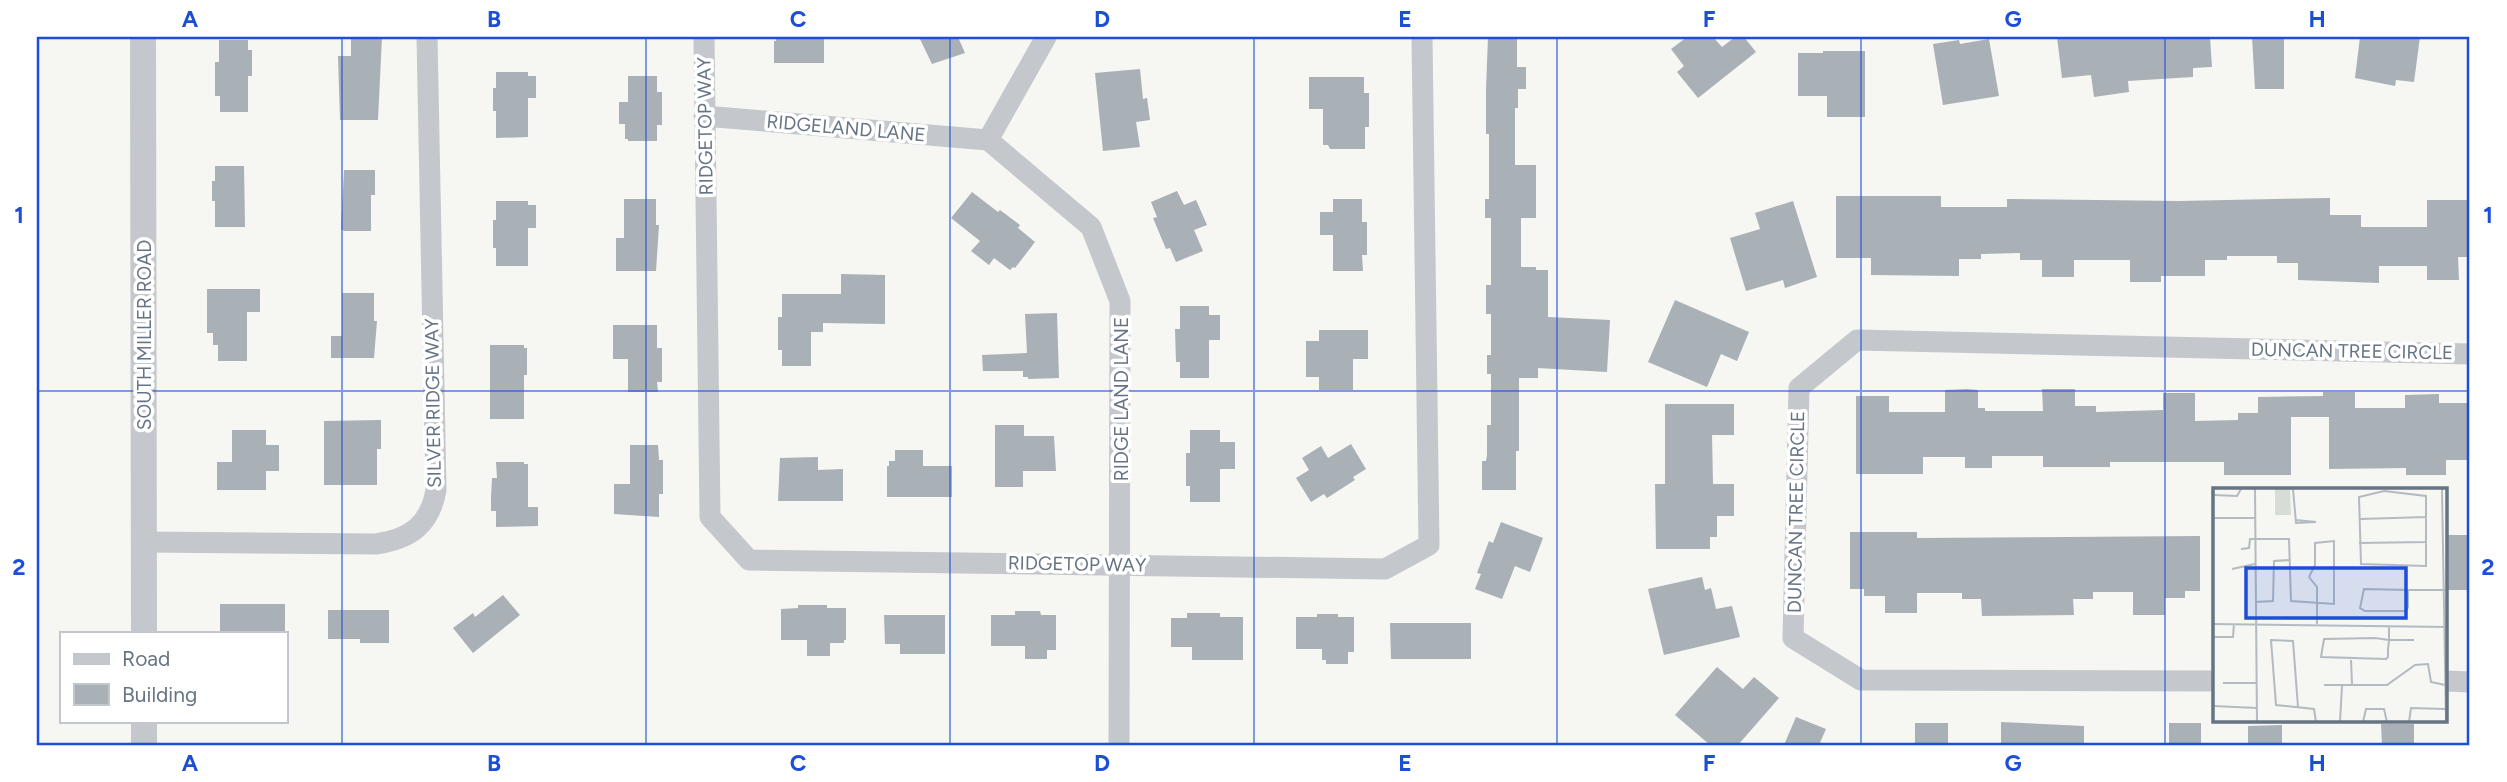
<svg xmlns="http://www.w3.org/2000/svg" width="2507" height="782" font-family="Figtree,sans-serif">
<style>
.building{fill:#a9b0b6}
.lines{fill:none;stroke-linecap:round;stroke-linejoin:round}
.minor{stroke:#c4c7cb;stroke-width:21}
.tertiary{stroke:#c4c7cb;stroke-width:26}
.grid{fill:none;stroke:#1d4ed8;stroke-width:2;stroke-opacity:0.55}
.labels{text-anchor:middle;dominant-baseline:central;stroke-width:7;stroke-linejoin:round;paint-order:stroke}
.street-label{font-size:19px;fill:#667484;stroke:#fff}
.inset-road{fill:none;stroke:#b3bac0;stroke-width:2}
.view{fill:#1d4ed8;fill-opacity:0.15;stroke:#1d4ed8;stroke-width:3.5}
.inset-edge{fill:none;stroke:#667484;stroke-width:3.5}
.neatline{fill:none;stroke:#1d4ed8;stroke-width:2.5}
.grid-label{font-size:23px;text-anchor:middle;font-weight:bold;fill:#1d4ed8}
</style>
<rect width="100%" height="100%" fill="#f6f6f3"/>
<path class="building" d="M351,37H382L378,120H340L338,56H351Z
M776,37H824V63H774V41H776Z
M919,37H958L965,53L932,64Z
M1488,37H1517V67H1526V89H1518V108H1515V165H1536V218H1521V267H1536V270H1548V317L1610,320L1607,372L1538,368V378H1519V451H1516V490H1482V461H1486L1487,455V425H1491V374H1487V355H1491V314H1486V285H1491V218H1485V199H1489V134H1486V89Z
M1687,37H1713L1722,47L1735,37H1744L1756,52L1698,98L1677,72L1684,66L1671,49Z
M2057,37H2210L2212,67L2193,68V77L2128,81L2129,92L2094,97L2091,75L2062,78Z
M2252,37H2284V89H2255Z
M2360,37H2420L2414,82L2396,80L2395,86L2355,78Z
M1989,39L1999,96L1943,105L1933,44L1959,40L1960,44Z
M219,40H248V50H252V76H248V112H220V96H215V62H219Z
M1823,51H1865V117H1827V96H1798V53H1823Z
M1140,69L1143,99L1147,98L1150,120L1136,122L1140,147L1103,151L1095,73Z
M496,72H528V76H536V98H528V137L496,138V111H493V88H496Z
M628,76H657V92H662V125H657V141H628V139H625V124H619V102H628Z
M1309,77H1364V93H1369V127H1365V149H1330L1328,145H1323V109H1309Z
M215,166H244L245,227H215V201H212V181H215Z
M344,170H375V195H371V231H344L341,229Z
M1177,191L1184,205L1196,200L1207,225L1194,230L1203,251L1176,262L1170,248L1166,249L1153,218L1157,217L1151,202Z
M972,192L998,212L1000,210L1020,225L1018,228L1035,242L1015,268L1013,267L1010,270L994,258L989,265L971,251L980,241L951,218Z
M1836,196H1941V207H2007V199L2179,201L2330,198V215H2361V227H2427V200H2470V257H2458L2459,280H2427V266H2379V283L2298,280V263H2277V256H2227V260H2205V276H2161V282H2130V260H2074V277H2042V260H2020V253L1981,254V259H1959V276L1871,275V258H1836Z
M624,199H656V225H659L656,271H616V238H624Z
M1333,199H1362V222H1367V255H1362L1363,271H1333V235H1320V212H1333Z
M496,201H528V205H536V228H528V266H496V248H493V220H496Z
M1793,201L1817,277L1785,288L1783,280L1746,291L1730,238L1760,229L1755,213Z
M841,274L885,275V324L823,323V332H811V366H782V350H778V317H782V294H841Z
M207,289H260V312H247V361H218V345H213V333H207Z
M342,293H374V321H377L374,358H331V336H342Z
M1675,300L1749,332L1737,361L1721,354L1707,387L1648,362Z
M1180,306H1209V315H1220V340H1209V378H1180V362H1176L1175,329H1180Z
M1057,313L1059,378L1028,379V377H1023V371H983L982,355L1027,353L1025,314Z
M613,325H657V348H662V382H657L658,392H628V359H613Z
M1319,330H1368V359H1353V390H1319V377H1306V341H1319Z
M490,345H524V348H527V375H524V419H490Z
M1967,389L1978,390V408H1985V411H2043L2042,389H2075V406H2096V412L2163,410V393H2195V421L2238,420V413H2258V397L2323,396V392H2355V408H2405V395L2439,394V403H2470V460H2446V475H2406V468L2329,469V417H2291V475H2224V462H2110V467H2043V456H1992V468H1965V457H1923V474H1856V396H1889V412H1945V390Z
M1665,404H1734V435H1712L1713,484H1734V516H1717V537H1710V549H1656L1655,484H1665Z
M381,420V449H377V485H324V421Z
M995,425H1024V436H1054L1056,471H1023V487H995Z
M232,430H266V445H279V471H266V490H217V462H232Z
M1190,430H1220V442H1235V469H1220V502H1190V486H1186V453H1190Z
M1351,444L1366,469L1353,477L1355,480L1327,498L1324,494L1311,502L1296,478L1309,470L1302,458L1321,446L1328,458Z
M630,445H658L659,460H663V494H659V517L614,514V484H630Z
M895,450H923V466H952V497H887V466H889V461H895Z
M818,457V470L843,469V501H778L780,458Z
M496,462H524V464H528V507H538V526L496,527V511H491V497L492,478H497Z
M1501,522L1543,538L1530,572L1515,566L1502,599L1475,589L1481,574L1477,573L1489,541L1493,543Z
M1850,532H1917V538L2200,536V591H2185V598H2165V615H2133V592H2093V599H2073L2074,615L1982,616L1981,599H1962V593H1917V613H1885V596H1864V589H1850Z
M2446,535H2470V590H2446Z
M1702,577L1705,590L1711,588L1716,609L1732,606L1740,637L1664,655L1648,589Z
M503,595L520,615L473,653L453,628L473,613L475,617Z
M220,604H285V633H220Z
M798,605H827V608H846V640H844V643H830V656H807V640H781V609L798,608Z
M328,610H389V643H360V639H328Z
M1015,611H1040L1041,615H1056V650H1047V659H1025V646H991V615H1015Z
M1187,613H1220V617H1243V660H1192V647H1171V618H1187Z
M1317,614H1338V617H1354V652H1348V664H1326V660H1322V649H1296V617H1317Z
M884,615H945V654H900V644H885Z
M1390,623H1471V659H1391Z
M1717,667L1743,689L1754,677L1779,698L1738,745H1710L1675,715Z
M1796,717L1826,729L1819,745H1784Z
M2001,722L2084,726V745H2001Z
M1915,723H1948V745H1915Z
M2169,723H2201V745H2169Z
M2381,724H2414V745H2382Z
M2282,725V745H2248V726Z"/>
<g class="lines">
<path class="minor" d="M704,37L710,517L749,560L1385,569L1429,545L1422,37
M704,116L988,140
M988,140L1091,227L1120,301L1119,745
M988,140L1046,37
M144,542L376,544C410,539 430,525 436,490L427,37
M2215,681L1861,680L1793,638L1799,388L1857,340L2470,354
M2446,681L2470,682"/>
<path class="tertiary" d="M143,37L144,633
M144,721V745"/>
</g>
<path class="grid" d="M342,37V745M646,37V745M950,37V745M1254,37V745M1557,37V745M1861,37V745M2165,37V745M37,391H2470"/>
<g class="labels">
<g class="street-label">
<text transform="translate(705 126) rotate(-91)">RIDGETOP WAY</text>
<text transform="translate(846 128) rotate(5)">RIDGELAND LANE</text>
<text transform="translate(144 335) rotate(-90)">SOUTH MILLER ROAD</text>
<text transform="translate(2352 351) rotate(1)">DUNCAN TREE CIRCLE</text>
<text transform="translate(1121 399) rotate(-90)">RIDGE LAND LANE</text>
<text transform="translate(433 403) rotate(-91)">SILVER RIDGE WAY</text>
<text transform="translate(1796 512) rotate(-89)">DUNCAN TREE CIRCLE</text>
<text transform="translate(1077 564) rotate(1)">RIDGETOP WAY</text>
</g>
</g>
<g transform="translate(2213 488)">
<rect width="234" height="234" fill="#f6f6f3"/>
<path d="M62,1H77L78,27H62Z" fill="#d7ddd4"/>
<path class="inset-road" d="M42,1L44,234M80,1L83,35L103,34L83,32M229,1L233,234M171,3L213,8V78L148,76L146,9ZM0,7L24,8L28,1M0,30H42M147,31L214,29M146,55L214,54M28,61L36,60L37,51H76L78,113L121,116V53L102,55V77L96,89M19,81L42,76M96,89L104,99V136M151,101L195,102V119L193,123H152L147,120ZM195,102H235M42,114L60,113L61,73L77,72M0,136L235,139M176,138V152L175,162V169L173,171L108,169L111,151L162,150L176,152H201M0,149H20L21,136M138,172L139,196M10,195H43M111,197H174L202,177L215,176L218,194L232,197M0,218L44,220M85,219L80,153L58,152L63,217L101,221L103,234M127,234L129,198M150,234L153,221H171L174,234M196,234L198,220L232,221"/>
<path class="view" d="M33,80H193V130H33Z"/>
<rect width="234" height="234" class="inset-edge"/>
</g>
<rect width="2507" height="782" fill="none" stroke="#ffffff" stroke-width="77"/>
<rect x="60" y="632" width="228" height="91" fill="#ffffff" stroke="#c2c7ce" stroke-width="2"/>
<rect x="74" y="654" width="35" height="10" fill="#c4c7cb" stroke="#c2c7ce" stroke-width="2"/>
<text x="122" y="666" font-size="21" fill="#667484">Road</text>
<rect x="74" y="684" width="35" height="21" fill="#a9b0b6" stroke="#c2c7ce" stroke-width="2"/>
<text x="122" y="702" font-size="21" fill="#667484">Building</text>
<rect x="38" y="38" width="2430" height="706" class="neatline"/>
<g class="grid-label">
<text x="190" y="27">A</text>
<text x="494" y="27">B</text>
<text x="798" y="27">C</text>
<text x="1102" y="27">D</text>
<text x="1405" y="27">E</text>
<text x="1709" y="27">F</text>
<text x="2013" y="27">G</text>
<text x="2317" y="27">H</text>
<text x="19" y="223">1</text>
<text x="2488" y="223">1</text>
<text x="19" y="575">2</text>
<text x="2488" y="575">2</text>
<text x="190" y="771">A</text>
<text x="494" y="771">B</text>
<text x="798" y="771">C</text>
<text x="1102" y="771">D</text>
<text x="1405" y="771">E</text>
<text x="1709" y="771">F</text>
<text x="2013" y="771">G</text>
<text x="2317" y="771">H</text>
</g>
</svg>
